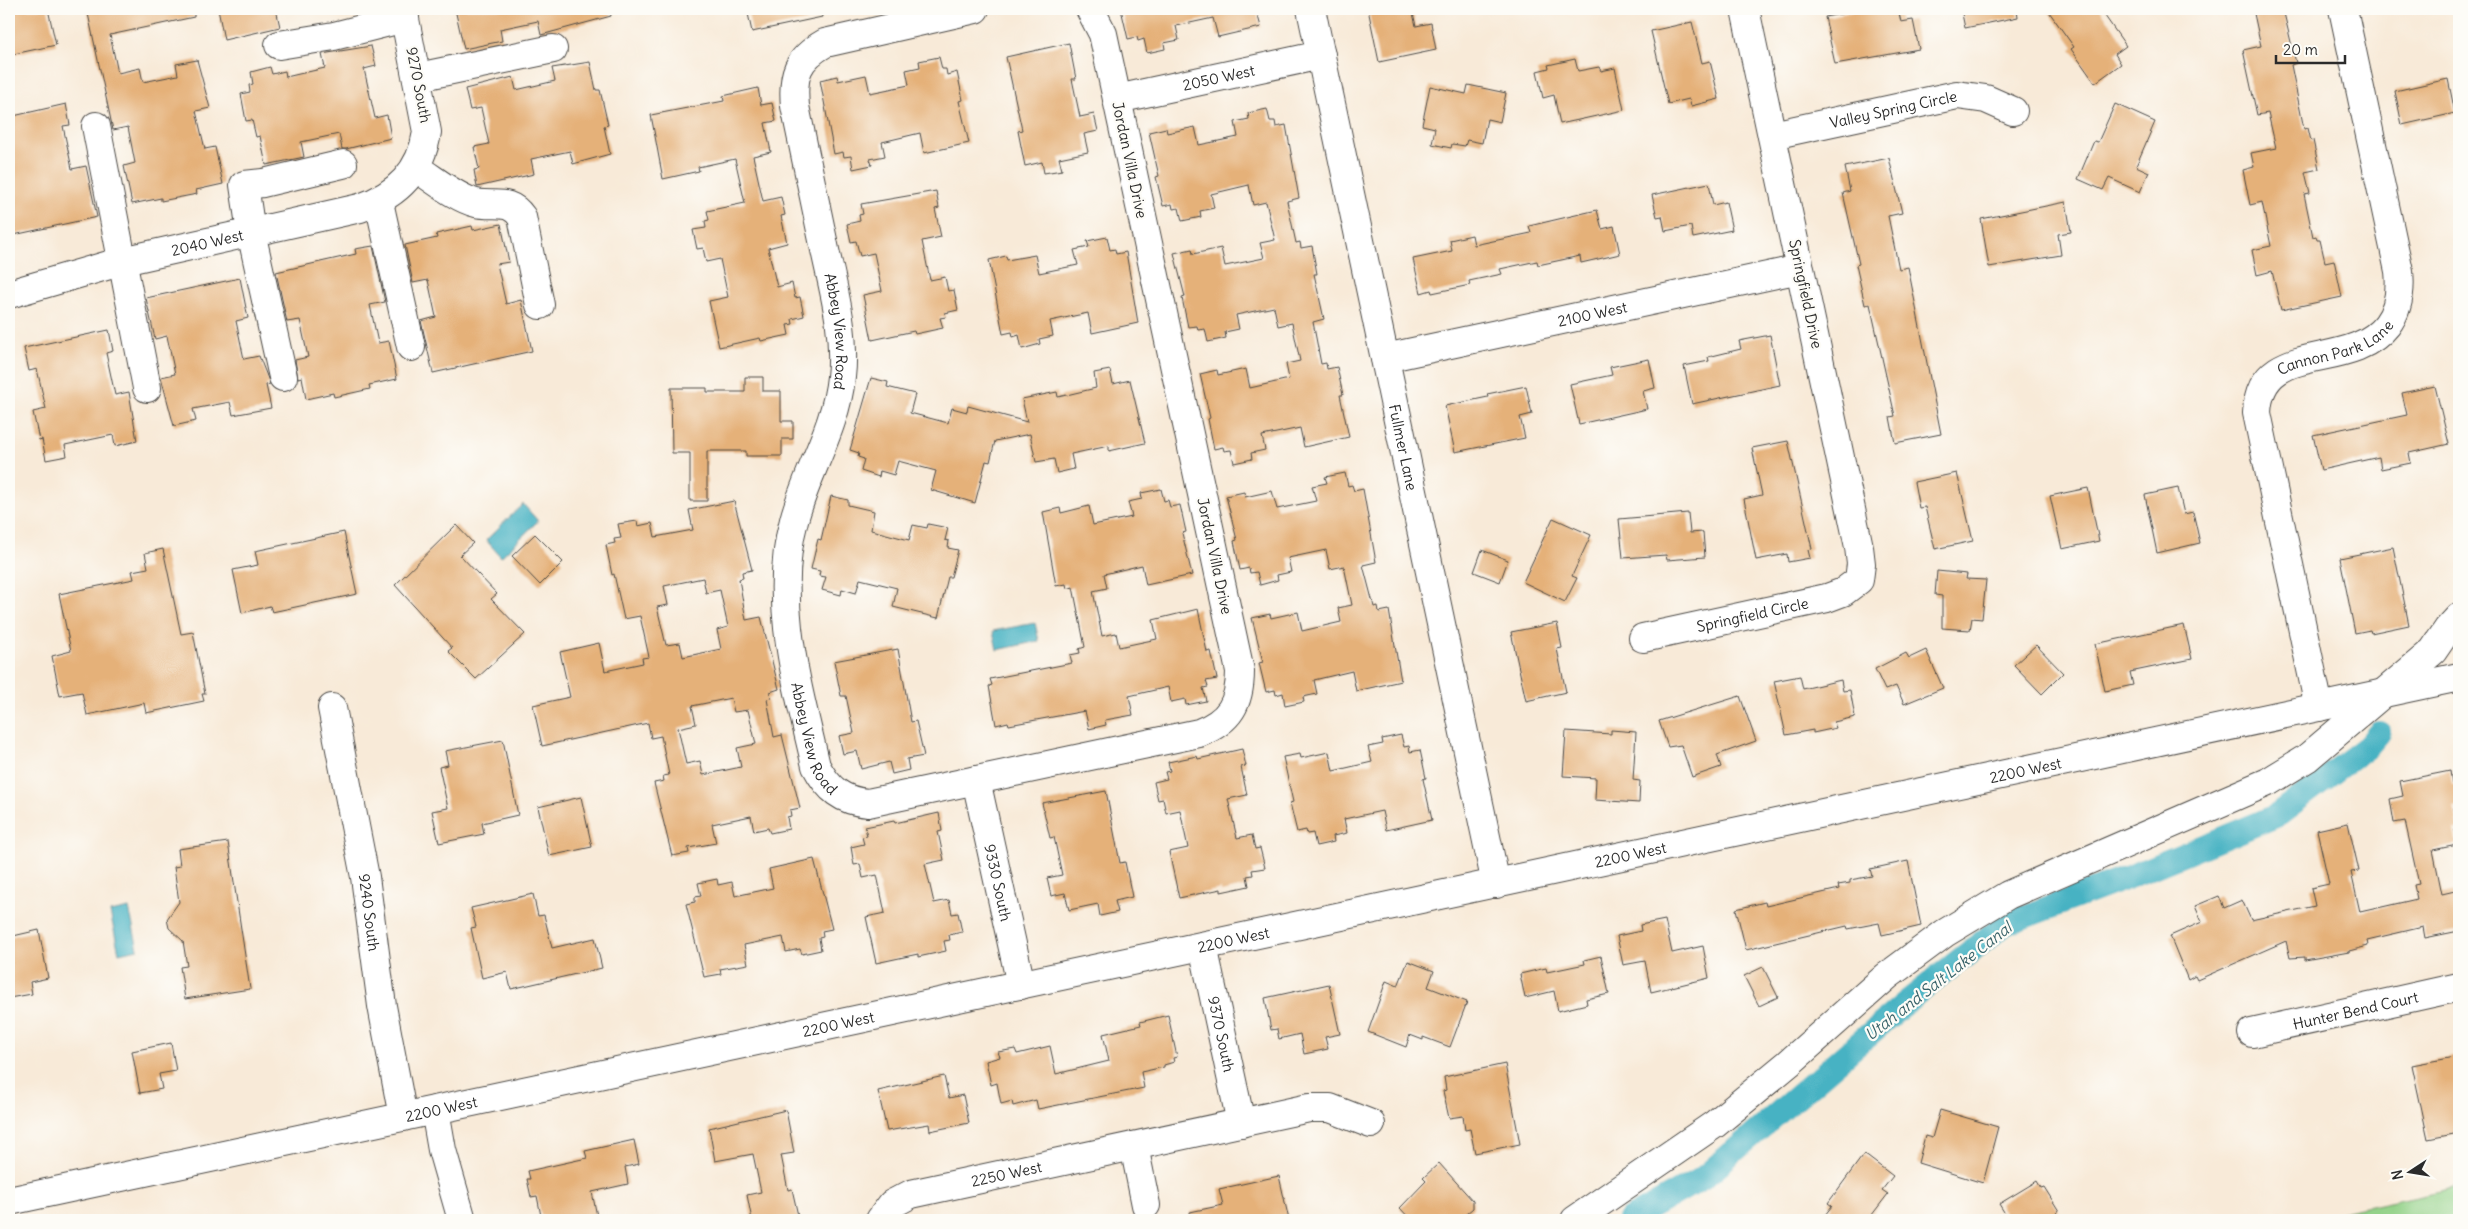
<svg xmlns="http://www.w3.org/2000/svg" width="2468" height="1229" font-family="Delius,sans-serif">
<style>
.green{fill:#92d187;stroke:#5e7e59}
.water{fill:#46b2c3;stroke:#386e77}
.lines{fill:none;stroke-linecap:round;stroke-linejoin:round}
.canal{stroke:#46b2c3;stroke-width:24}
.building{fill:#e5b179;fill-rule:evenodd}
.minor-casing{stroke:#4a4845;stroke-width:30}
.minor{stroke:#fff;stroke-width:28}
.labels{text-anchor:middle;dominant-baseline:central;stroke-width:4.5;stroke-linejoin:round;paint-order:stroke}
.street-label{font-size:15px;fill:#2b2b2b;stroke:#fdfcf7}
.water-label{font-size:16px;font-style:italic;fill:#366168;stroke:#fdfcf7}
</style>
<rect width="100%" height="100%" fill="#fdfcf7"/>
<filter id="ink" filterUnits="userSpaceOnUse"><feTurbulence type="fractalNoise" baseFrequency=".02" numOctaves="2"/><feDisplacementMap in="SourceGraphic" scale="10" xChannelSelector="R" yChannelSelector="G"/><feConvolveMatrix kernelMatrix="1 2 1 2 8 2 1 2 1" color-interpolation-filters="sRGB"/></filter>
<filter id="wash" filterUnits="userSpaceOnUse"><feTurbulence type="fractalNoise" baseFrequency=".0096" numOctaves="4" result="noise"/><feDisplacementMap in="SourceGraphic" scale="20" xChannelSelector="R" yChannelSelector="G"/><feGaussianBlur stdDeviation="1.12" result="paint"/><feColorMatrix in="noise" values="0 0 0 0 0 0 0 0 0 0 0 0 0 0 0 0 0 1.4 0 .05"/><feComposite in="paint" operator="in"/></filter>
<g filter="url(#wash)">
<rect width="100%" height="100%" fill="#f8ead8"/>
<path class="green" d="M2459,1187V1220H2305Z"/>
<path class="water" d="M523,504L538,521L501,557L486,540Z
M1035,623L1039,641L997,650L993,631Z
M129,908L138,949L119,953L110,912Z"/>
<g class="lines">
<path class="canal" d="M1629,1220L1704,1177L1902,1006L2005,924L2124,879L2276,816L2368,746L2379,733"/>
</g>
<g id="blocks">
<path class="building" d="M9,9H48L56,45L9,55Z
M87,9H194V17L110,35L118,73L140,68L143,82L178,75L176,64L197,60L210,108L196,111L205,149L215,147L223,184L196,190L197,194L161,201V198L132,204L124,166L135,163L128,127L113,130Z
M218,9H276L280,27L224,40Z
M455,9H610L611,16L541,35L538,21L500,29L502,41L464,49Z
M747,9H821L822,17L752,32Z
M1121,9H1256L1261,27L1218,37L1213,18L1176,26L1179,40L1164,43L1165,49L1147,53L1144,39L1138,41L1137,37L1128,39Z
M1368,9H1412L1416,26L1431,23L1436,50L1379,62Z
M1867,9H1898L1901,22L1913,20L1919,49L1835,64L1825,17Z
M1961,9H2017L2018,17L1965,28Z
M2047,9H2100L2126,46L2115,54L2121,64L2095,83L2071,49L2074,47Z
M2253,9H2283L2296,63L2291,65L2304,129L2308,128L2311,141L2313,140L2319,169L2305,172L2310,193L2304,194L2313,237L2316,236L2317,240H2320L2325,262L2334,260L2342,297L2281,310L2272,271L2257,275L2252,250L2271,246L2262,202L2250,205L2243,170L2254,167L2251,153L2276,148L2268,113L2257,115L2243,50L2261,46Z
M1692,22L1702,63L1710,61L1719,99L1691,106L1689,99L1668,104L1651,31Z
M1069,43L1076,79H1072L1080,117L1094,114L1098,131L1084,134L1088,152L1059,158L1062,170L1044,173L1042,162L1025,166L1018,131L1022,130L1006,57Z
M371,46L376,66L364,69L375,118L387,115L391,138L346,149H342L339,134L301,142L304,157L266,165L260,136L256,137L252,120L246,121L241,94L250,92L249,85L253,84L251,72L270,67L272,74L285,71L286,77L325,68L322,54Z
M939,57L942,69H946L947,75L957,72L963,100L959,101L969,143L924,153L920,133L882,142L885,156L870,159L872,165L853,169L851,156L844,157L843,152L834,154L820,80L837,76L838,81L866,75L870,93L909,85L906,70L920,67L919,61Z
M1575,59L1578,71L1599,67L1601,71L1615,68L1624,110L1560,124L1554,95L1543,98L1537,71L1549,68L1548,65Z
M590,62L596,90H600L608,125L604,126L610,154L573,164L570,151L531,159L534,174L477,187L474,170L479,169L474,147L489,144L481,108L470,110L465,89L513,77L516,90L555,81L552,68Z
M2448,79L2455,113L2402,125L2395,91Z
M1468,85L1506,93L1500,122L1487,119L1482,143L1467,140L1465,146L1452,144L1451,148L1432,144L1435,128L1422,125L1430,86L1466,94Z
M758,88L761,105L772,103L776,121L765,123L771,152L753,156L763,201L781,197L785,215L781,216L787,243L768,248L777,287L792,283L795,298L800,297L804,316L792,319L793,324L787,325L789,335L761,341L760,338L719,347L709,301L728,297L720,259L706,262L703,248L697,249L693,230L706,228L705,221L709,220L707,211L745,203L735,159L698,167L699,171L663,179L651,115L724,101L723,96Z
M66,104L70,125L63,126L72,169L86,166L97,217L9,236V117Z
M2115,104L2155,122L2136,166L2149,172L2140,192L2109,178L2103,190L2078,179L2094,141L2098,142Z
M1267,109L1270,121H1275L1276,127L1286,125L1299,198L1287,201L1296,243L1300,242L1301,248L1312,246L1317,274H1314L1324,319L1313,322L1321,364L1326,363L1327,369L1337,367L1343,395H1340L1349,437L1304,447L1300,428L1262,436L1265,450L1251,453L1252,459L1234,463L1231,450L1224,451L1223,447L1214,449L1208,419L1210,418L1200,374L1217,370L1218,375L1246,369L1250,388L1289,379L1286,364L1300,361L1292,323L1278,326L1274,307L1236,315L1239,329L1225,332L1226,338L1208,342L1205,329L1198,330L1197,326L1188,327L1182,298L1185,297L1174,253L1192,249L1193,254L1221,248L1225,266L1264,258L1260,243L1275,240L1266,202L1253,205L1249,185L1211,194L1214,208L1200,211L1201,217L1182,221L1179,208L1173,209L1172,204L1163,206L1156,177L1159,176L1149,132L1166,128L1167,133L1195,127L1199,145L1238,137L1235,122L1249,119L1248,113Z
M1889,158L1902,213L1888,216L1899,269L1908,267L1941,434L1895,443L1890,417L1895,416L1870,304L1865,305L1856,265L1859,264L1843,193L1850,191L1845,167Z
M1709,183L1713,205L1726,202L1732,230L1693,238L1691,226L1665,231L1662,216L1657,217L1652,195Z
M936,191L939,208L935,209L941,237L922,241L930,280L945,277L948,291L954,290L958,310L945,313L946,317L940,318L943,328L915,334L914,331L872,340L863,295L882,291L874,253L860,256L856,241L851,242L847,224L860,221L859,215L863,214L861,204Z
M2066,202L2071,232L2058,234L2061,255L1989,267L1981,219Z
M1597,210L1602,229L1614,226L1620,254L1581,263L1580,256L1538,265L1537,261L1500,269L1502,274L1469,281L1470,285L1432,293L1431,290L1421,293L1413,259L1452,251L1450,240L1472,235L1474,245L1531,233L1529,226Z
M501,224L509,262L497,264L506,304L521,300L532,351L433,373L421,321L436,317L428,280L413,283L405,245L437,238L436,234L472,226L473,230Z
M1107,237L1110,250L1115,249L1116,254L1126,252L1138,323L1092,333L1088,313L1050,321L1053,336L1039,339L1040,344L1022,349L1019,335L1013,337L1012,332L1003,334L989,260L1006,256L1007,260L1035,255L1039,273L1078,265L1074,250L1089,247L1087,241Z
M373,246L385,302L370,305L378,343L389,341L397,379L369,385L370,389L334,397L333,393L306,399L302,377L298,378L295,360L308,357L300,320L287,322L276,272L356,254L355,249Z
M240,278L248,318L236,321L244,359L259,356L270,384L266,385L271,408L233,415L230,402L193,409L196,421L174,426L161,377L175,374L167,336L155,339L146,298Z
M109,330L113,351L106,353L115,395L129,392L137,441L115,446L113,435L65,445L67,456L46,460L42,439L39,440L33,412L46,409L37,369L29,371L24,348Z
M1770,335L1780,385L1692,404L1684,366L1709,361L1708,357L1741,349L1739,341Z
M1649,359L1655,388L1643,391L1647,409L1579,424L1570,384L1612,375L1610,367Z
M1110,370L1113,384L1130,380L1145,443L1109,451V446L1071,454L1074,469L1057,473L1054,459L1036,462L1030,434L995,441L990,462L986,461L975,503L931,490L936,471L898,461L894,475L880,471L879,477L861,471L864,459L858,457L859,453L850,450L871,378L888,382L887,387L915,394L910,413L948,423L952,408L967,412L968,406L1027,422L1022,399L1057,392L1058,397L1096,388L1094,373Z
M745,377H763V391H781V421H793V439H782V456H746V451H707V501H690V453H672L671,388H707V392H745Z
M1526,386L1532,414L1520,417L1525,438L1455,452L1445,406L1488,397L1487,394Z
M2435,386L2449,444L2409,453L2411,463L2381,469L2379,457L2321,470L2313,435L2407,415L2402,393Z
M1788,441L1812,549L1808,550L1810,558L1788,562L1787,554L1756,560L1744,499L1762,495L1752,448Z
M1345,473L1348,486L1352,485L1354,491L1363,489L1376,562L1363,565L1374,607L1378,606L1379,612L1389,610L1401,681L1356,691L1352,671L1314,680L1317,694L1303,697L1304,702L1285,706L1283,693L1276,695L1275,690L1266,692L1259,663L1263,662L1252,618L1270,614L1271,618L1298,612L1302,631L1341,622L1338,608L1352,605L1344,566L1330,569L1326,550L1288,558L1291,572L1277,575L1278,580L1260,585L1257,572L1250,573L1249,568L1240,570L1234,541L1237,540L1226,496L1244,492L1245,497L1272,491L1277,509L1316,501L1312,486L1327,483L1325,477Z
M1957,473L1973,541L1935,549L1925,507L1919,508L1914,482Z
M2088,488L2099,541L2062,549L2050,496Z
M2178,488L2184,514L2193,512L2200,543L2157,553L2145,495Z
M1161,489L1164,501L1168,500L1170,507L1180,505L1186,532L1182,533L1192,575L1146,585L1142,565L1104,574L1107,588L1093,591L1102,636L1116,633L1119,647L1157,639L1153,620L1198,609L1207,652L1211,651L1217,679L1206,681L1208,687L1203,688L1206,701L1186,705L1185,699L1171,702L1168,687L1129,696L1133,715L1105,720L1106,725L1089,729L1085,711L1009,725L1008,722L996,725L989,686L992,685L990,679L1072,663L1070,655L1080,653L1079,649L1085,647L1073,587L1067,589L1066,584L1056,586L1043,512L1060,508L1061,513L1089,506L1093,525L1132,517L1128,502L1142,499L1141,493Z
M831,496L848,500V505L874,511L871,530L909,540L913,525L927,528L928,524L948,528L945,540L949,541L948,548L958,550L951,577H948L938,618L893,607L897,588L860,579L856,593L842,589L841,595L822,590L826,577L819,576L820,571L811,569L818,539L821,540Z
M734,501L752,570L742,572L743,578L739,579L746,620L761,617L779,689L770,692L771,698L767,699L774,737L782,735L800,808L790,810L791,816L787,817L789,829L770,833L768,828L754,831L751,816L712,824L716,843L688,848L689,853L672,856L654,783L664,781L663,776L669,775L661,736L651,738L648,723L542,746L533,705L570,697L560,652L599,643L605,671L643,663L642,658L649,657L640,616L624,619L614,574L612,575L606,545L615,543L614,539L621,538L618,524L637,521L638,526L652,523L655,537L693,530L689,510ZM703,578L706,593L720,590L728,627L717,630L721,649L683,657L680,643L666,645L657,607L668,605L664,586ZM731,698L734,712L748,710L756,744L737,748L741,767L703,775L700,761L686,764L678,728L696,724L692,706Z
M1688,513L1690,533L1703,532L1705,557L1667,560L1666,555L1623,558L1619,519Z
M1553,518L1591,535L1572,576L1577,578L1565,602L1523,582Z
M456,525L473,543L460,555L497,594L491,599L525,634L476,679L448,651L452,648L395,585Z
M344,532L357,594L272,612L270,606L242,613L233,570L258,565L255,551Z
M535,534L563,562L540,585L512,556Z
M2393,547L2409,625L2371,633L2370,630L2355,633L2340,558Z
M163,549L181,634L193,632L205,694H202L204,701L146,713L144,703L87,715L82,692L60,696L52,656L71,651L59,594L134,579L132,571L148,568L145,553Z
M1482,550L1508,560L1500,582L1474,572Z
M1937,571L1967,574L1966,579L1986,580L1982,619L1972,618L1970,630L1942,628V596L1935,595Z
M1557,623L1562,648L1557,649L1566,692L1526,701L1511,632Z
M2184,625L2192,659L2130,672L2133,685L2105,691L2095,644Z
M2036,645L2063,673L2042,694L2014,665Z
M898,649L911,722L916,721L924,756L907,759L909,770L892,774L889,762L861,769L857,751L843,754L839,736L854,733L846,696H841L834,661Z
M1926,650L1943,688L1904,704L1896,686L1885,690L1875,669L1906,653L1909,658Z
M1800,676L1803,689L1841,680L1843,691L1850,690L1855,717L1834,722L1836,728L1813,733V730L1786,735L1774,681Z
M1740,696L1756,741L1717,755L1721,767L1692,777L1681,745L1668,747L1659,721Z
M1611,730L1636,732L1633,780L1640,781L1639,803L1595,800L1596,778L1563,776L1566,731L1611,734Z
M1401,735L1404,747L1409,746L1410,752L1420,750L1426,778L1423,779L1432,820L1386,830L1382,811L1344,819L1347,833L1333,836L1334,842L1316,846L1313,833L1307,834L1306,830L1297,832L1290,803L1293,802L1283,757L1300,754L1301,758L1329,752L1333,771L1372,762L1368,747L1383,744L1382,739Z
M503,740L518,815L482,823L484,834L439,843L432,811L448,808L439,767L448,765L445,751Z
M1242,749L1246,766L1241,767L1247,795L1228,799L1237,838L1252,835L1255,849L1260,848L1265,868L1252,870L1253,875L1247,876L1249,886L1221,892V889L1179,898L1169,852L1188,848L1180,810L1166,813L1163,799L1158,800L1154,782L1167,779L1165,772L1170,771L1168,762L1197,756L1198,759Z
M2450,771L2452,784L2455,783L2459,805V807L2454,808L2459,829L2454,830L2457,845L2433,850L2442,894L2459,890V931L2425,938L2423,927L2367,940L2368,946L2349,951V952L2305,960V957L2290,958L2286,941L2197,980L2195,976L2188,980L2170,936L2202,922L2195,906L2219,896L2224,908L2242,900L2251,920L2315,906L2311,888L2329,884L2317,830L2348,823L2359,871L2351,872L2360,912L2417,899L2414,885L2419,884L2405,821L2394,823L2390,799L2403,796L2400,781Z
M1106,791L1120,863L1125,862L1132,897L1115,901L1118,912L1100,916L1098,904L1069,910L1065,893L1051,896L1047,878L1062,875L1054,837L1050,838L1042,803Z
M581,797L592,847L549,856L538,807Z
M939,813L942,831L938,832L944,860L925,864L934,903L949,900L952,914L958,913L962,932L949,935L950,940L944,941L946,951L918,957V954L876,963L866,917L885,913L877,875L863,878L860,864L854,865L851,847L864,844L862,837L867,836L865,827L894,821L895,823Z
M228,842L250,989L185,999L180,967L187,966L183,941L169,928L167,919L179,902L174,867L180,866L178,849Z
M814,859L832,929L822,931L823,937L819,938L821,950L802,954L800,949L786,952L783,937L744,945L748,964L720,969L721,974L704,977L686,904L695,902V897L701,896L698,883L717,879L718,885L732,882L735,896L773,888L769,869Z
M1908,861L1921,926L1882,935L1879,923L1848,929L1847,926L1746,950L1736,909L1765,902L1766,906L1839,889L1838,885L1850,883V880L1872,876L1870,869Z
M533,894L538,916L544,915L552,948L595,938L602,968L511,989L507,972L482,978L471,928L476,927L471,908Z
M1665,920L1672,953L1703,946L1709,978L1651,992L1645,961L1623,965L1617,936L1641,931L1640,925Z
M39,930L48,978L30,982L32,994L9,998V937Z
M1601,956L1609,994L1586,999L1587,1004L1558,1011L1554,991L1525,998L1520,974L1546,968L1547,972L1585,964L1584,960Z
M1408,961L1434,971L1428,987L1467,1002L1450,1047L1423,1037V1040L1410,1035L1406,1047L1368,1032L1386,981L1398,986Z
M1763,967L1778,997L1759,1006L1744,976Z
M1329,984L1340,1034L1325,1037L1328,1049L1304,1054L1300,1034L1279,1039L1277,1029L1271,1030L1265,998Z
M1168,1015L1177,1057L1173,1058L1174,1062L1164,1065V1067L1141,1072L1144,1088L1038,1109L1036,1100L1013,1106L1012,1101L1001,1104L997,1083L991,1085L986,1061L1000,1057L998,1052L1015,1049L1017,1054L1050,1046L1056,1074L1109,1061L1103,1034L1141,1025L1140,1022Z
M171,1043L176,1071L159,1074L162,1089L140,1093L132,1051Z
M2459,1056V1133L2428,1139L2412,1065Z
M1505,1064L1520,1144L1475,1153L1470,1129L1465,1130L1463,1116L1449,1118L1443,1091L1446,1090L1444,1077Z
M944,1076L949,1098L963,1095L969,1123L930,1131L929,1124L887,1131L878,1091Z
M786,1110L794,1153L781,1155L788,1190L792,1189L799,1220H752L747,1195L761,1192L753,1154L715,1161L709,1128Z
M1940,1110L1998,1127L1983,1183L1918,1163L1925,1136L1932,1138Z
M634,1140L639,1164L625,1167L628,1184L592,1192L597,1216L581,1220H545L544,1215L541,1216L537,1196L531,1197L527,1179H530L528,1171L587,1158L585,1151Z
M1864,1154L1893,1176L1882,1190L1888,1194L1868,1220H1821L1832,1206L1828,1203Z
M1439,1163L1473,1201V1208L1459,1220H1411L1400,1208L1426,1181L1423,1178Z
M1279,1176L1289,1220H1190V1212L1223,1205L1219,1189Z
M2037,1181L2041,1188L2044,1187L2059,1211L2056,1213L2060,1220H2009L1999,1204Z"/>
</g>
</g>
<g filter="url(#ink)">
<use href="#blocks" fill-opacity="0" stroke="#4a4845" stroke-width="1"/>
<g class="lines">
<g class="minor-casing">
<g id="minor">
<path id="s1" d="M975,9L825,43C797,59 792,74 795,106C805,154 815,202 825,250C834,292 846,334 841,377C836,428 807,471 794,520C772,601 798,687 816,766C828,789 842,801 868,803L1199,733C1230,721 1240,703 1240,671L1103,34L1090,9"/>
<path id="s2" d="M1311,9L1496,884"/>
<path d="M279,45L334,36L405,18"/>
<path d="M418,77L553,49"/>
<path id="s3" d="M1117,99L1321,55"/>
<path d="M96,126L147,388"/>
<path id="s4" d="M1772,135L1957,95L1986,99L2013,111"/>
<path d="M416,168C434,179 456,198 476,203C495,207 509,198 522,217L540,305"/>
<path d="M379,202L411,347"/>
<path id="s5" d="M9,294L123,261L360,208C397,195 421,172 427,132L403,9"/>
<path id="s6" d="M1385,358L1800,269"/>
<path d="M283,377L251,232L244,185L263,183L343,164"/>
<path id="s7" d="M1643,638L1827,598L1843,592L1859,580L1861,564L1859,547L1745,9"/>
<path id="s8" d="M2319,707L2257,413C2260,337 2349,374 2387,325C2399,309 2401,290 2399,271L2343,9"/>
<path id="s9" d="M332,708L365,877L382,1006L403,1117"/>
<path id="s10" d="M976,780L1021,985"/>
<path id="s11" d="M1203,946L1241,1123"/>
<path id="s12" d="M2252,1033L2459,987"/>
<path d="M435,1110L442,1150L462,1220"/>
<path d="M1134,1146L1146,1205"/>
<path id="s13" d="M9,1201L2459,677"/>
<path id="s14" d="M880,1220L892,1204L911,1194L1309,1108H1330L1371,1124"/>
<path d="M1575,1220L1715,1124L1789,1063L1887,976L1945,933L2008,895L2268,782L2307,758L2433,651L2448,629L2459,617"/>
</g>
</g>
<use href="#minor" class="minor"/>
</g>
</g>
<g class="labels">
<g class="street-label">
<text stroke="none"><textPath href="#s3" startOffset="104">2050 West</textPath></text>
<text transform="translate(419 85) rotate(79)">9270 South</text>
<text stroke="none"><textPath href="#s4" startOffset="124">Valley Spring Circle</textPath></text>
<text transform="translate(1130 160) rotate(78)">Jordan Villa Drive</text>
<text stroke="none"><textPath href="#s5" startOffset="205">2040 West</textPath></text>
<text transform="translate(1806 294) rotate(78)">Springfield Drive</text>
<text stroke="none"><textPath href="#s6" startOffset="212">2100 West</textPath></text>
<text stroke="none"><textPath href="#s1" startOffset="459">Abbey View Road</textPath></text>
<text stroke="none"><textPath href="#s8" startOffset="412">Cannon Park Lane</textPath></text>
<text stroke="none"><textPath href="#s2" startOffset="448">Fullmer Lane</textPath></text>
<text transform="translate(1215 556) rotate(78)">Jordan Villa Drive</text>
<text stroke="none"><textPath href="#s7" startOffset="112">Springfield Circle</textPath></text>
<text stroke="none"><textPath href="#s1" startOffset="879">Abbey View Road</textPath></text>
<text stroke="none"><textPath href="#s13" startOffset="2062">2200 West</textPath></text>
<text stroke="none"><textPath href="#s13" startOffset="1658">2200 West</textPath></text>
<text stroke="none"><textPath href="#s10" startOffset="105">9330 South</textPath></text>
<text stroke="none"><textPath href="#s9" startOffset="208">9240 South</textPath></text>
<text stroke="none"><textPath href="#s13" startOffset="1252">2200 West</textPath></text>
<text stroke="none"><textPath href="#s12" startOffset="106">Hunter Bend Court</textPath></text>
<text stroke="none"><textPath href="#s13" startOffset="848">2200 West</textPath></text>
<text stroke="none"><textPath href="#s11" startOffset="90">9370 South</textPath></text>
<text stroke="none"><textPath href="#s13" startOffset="442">2200 West</textPath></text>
<text stroke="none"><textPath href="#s14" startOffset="139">2250 West</textPath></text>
</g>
<g class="water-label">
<text transform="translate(1938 981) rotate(-38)">Utah and Salt Lake Canal</text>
</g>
</g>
<rect width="2468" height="1229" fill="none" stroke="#fdfcf7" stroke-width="30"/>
<g transform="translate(2410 1172) rotate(258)" stroke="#fdfcf7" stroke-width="4" paint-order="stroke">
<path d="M0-4L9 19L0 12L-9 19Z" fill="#2b2b2b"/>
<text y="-8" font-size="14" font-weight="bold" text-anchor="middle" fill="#2b2b2b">N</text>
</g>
<path d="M2276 55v8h69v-8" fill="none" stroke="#2b2b2b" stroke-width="2.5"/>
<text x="2283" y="55" font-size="15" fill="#2b2b2b" stroke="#fdfcf7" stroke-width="4" paint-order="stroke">20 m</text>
</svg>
